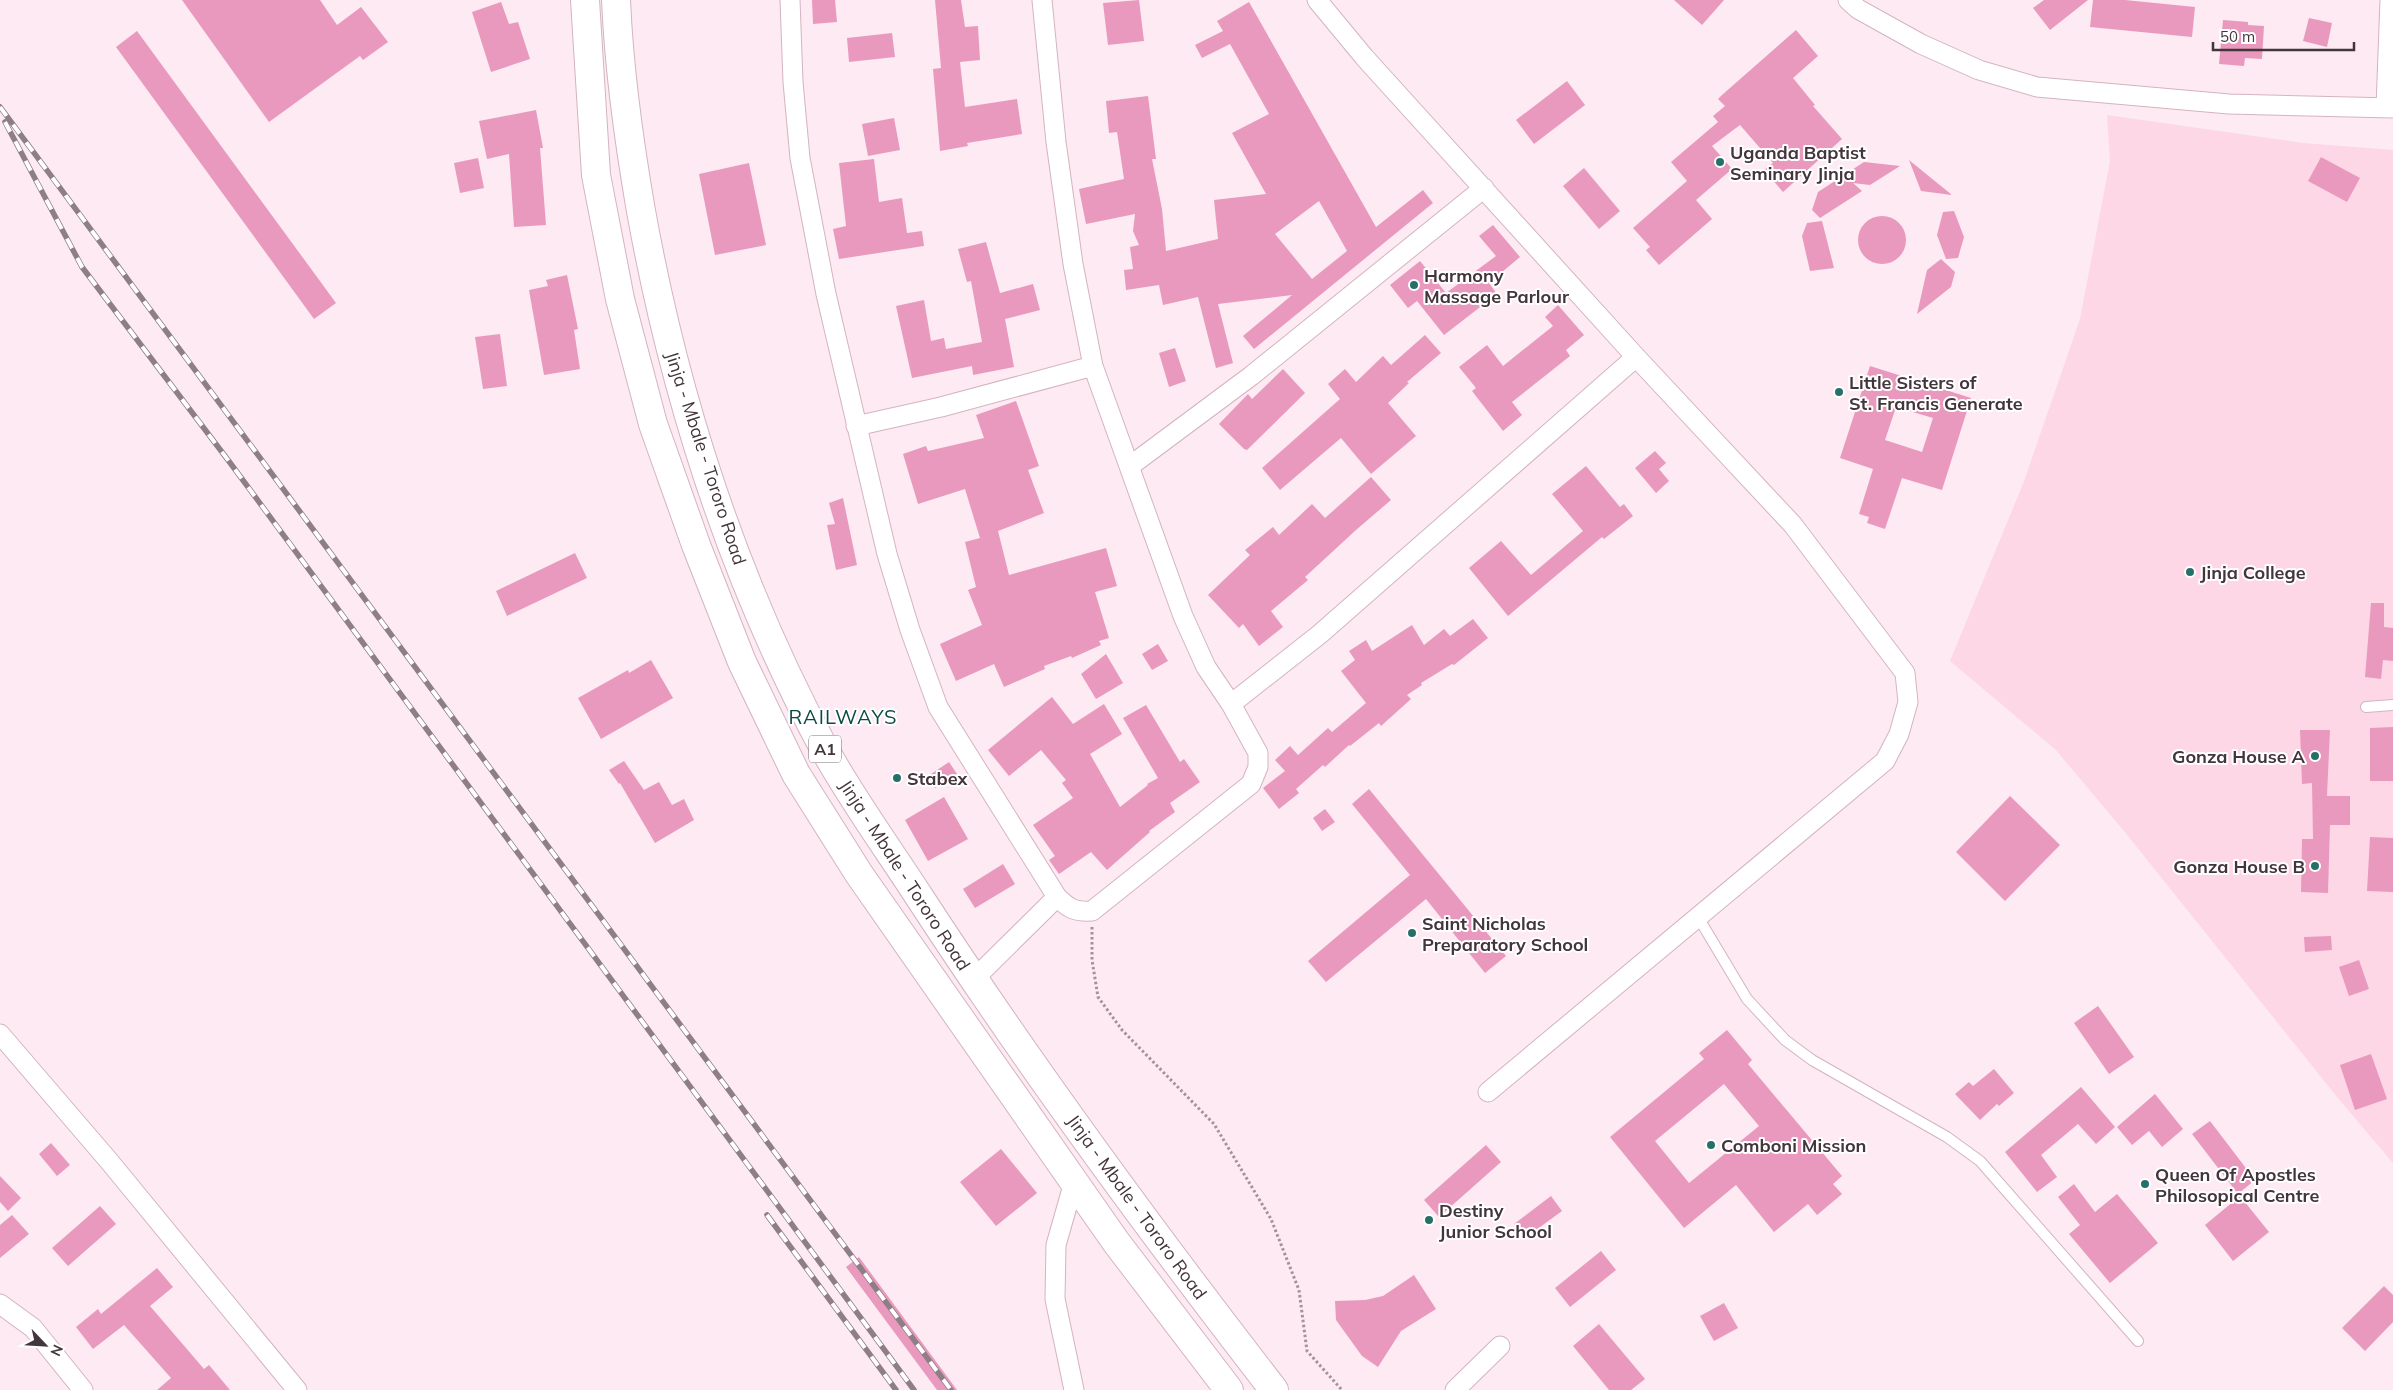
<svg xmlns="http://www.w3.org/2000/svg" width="2393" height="1390" font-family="Mulish,sans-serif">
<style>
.built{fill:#fed7e7}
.building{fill:#e999be;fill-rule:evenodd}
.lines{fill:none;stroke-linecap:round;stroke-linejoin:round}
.lane-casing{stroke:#d3b4c1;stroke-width:12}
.street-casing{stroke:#d3b4c1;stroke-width:21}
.highway-casing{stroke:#d3b4c1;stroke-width:30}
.path{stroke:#a29299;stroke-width:3;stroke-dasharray:2.5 2.5;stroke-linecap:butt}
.lane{stroke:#fff;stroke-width:10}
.street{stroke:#fff;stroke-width:19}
.highway{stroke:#fff;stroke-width:28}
.rail-casing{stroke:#8e7e85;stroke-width:5.5}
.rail{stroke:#fff;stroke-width:4;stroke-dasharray:11;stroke-linecap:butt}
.poi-dot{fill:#277069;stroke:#fff;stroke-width:2}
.labels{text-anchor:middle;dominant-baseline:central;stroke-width:4;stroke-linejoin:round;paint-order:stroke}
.shield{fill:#fff;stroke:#7b7276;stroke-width:1}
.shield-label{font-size:16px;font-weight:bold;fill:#42353b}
.poi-label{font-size:18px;font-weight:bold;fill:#42353b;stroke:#fff;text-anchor:start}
.street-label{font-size:18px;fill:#42353b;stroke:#fff}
.quarter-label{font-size:20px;letter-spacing:1px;fill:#0b4a44;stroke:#fff}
</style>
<rect width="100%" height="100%" fill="#fdeaf2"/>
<path class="built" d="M2107,115L2303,143L2393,150V1163L2337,1097L2124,831L2055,749L1950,661L2023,484L2080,319L2110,161Z"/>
<path class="building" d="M182,0H320L337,25L361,7L388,42L363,60L360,56L269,122Z
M812,0H835L837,22L813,24Z
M935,0H961L965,27L978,26L980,60L960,62L965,107L1017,99L1022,134L967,143L968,146L940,151L933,69L941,68Z
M1139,0L1144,41L1108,45L1103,3Z
M1674,0H1724L1702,25Z
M2044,0H2088L2050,30L2033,8Z
M2093,0H2125L2195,7L2192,37L2090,27Z
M501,2L509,24L518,22L530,59L491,72L472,12Z
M1249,2L1376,227L1423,190L1433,203L1254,349L1243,336L1292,295L1218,304L1233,363L1216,368L1198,297L1163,305L1159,285L1126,290L1124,270L1133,269L1130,247L1139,245L1133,231L1135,214L1086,224L1079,189L1124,179L1117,132L1109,133L1106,101L1148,96L1156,159H1152L1162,209L1166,251L1218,239L1214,200L1266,194L1232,133L1269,114L1230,44L1202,58L1195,45L1223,31L1217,21ZM1319,201L1347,251L1312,279L1275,234Z
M2309,18L2332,23L2327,47L2303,41Z
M2223,20L2248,22V25L2264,26L2262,59L2245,58L2244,66L2219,64Z
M1796,30L1818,56L1793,78L1815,105L1813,106L1842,139L1783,192L1764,170L1773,163L1740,125L1712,146L1732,169L1696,200L1712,219L1659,265L1646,250L1650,247L1633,228L1687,181L1671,162L1718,122L1713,116L1725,106L1718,99L1722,95Z
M137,31L336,303L314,319L116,47Z
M892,33L895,57L849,62L847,38Z
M1567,81L1585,105L1534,144L1516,120Z
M536,110L543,148H540L546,225L514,227L509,154L487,159L479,121Z
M894,118L900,150L868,156L862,124Z
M2321,157L2360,178L2347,202L2308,181Z
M478,158L484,188L460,193L454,163Z
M874,159L879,202L902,198L907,233L922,231L924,246L839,259L833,229L846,226L839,163Z
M1909,160L1952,195L1921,191Z
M1864,162L1900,166L1870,185L1853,183L1862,191L1820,218L1812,210L1818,192Z
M749,163L766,245L715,255L699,174Z
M1584,168L1620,211L1599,229L1563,186Z
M1954,211L1964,237L1958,258L1946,259L1937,235L1943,212Z
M1858 240a24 24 0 1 1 48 0a24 24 0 1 1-48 0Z
M1822,221L1834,268L1810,271L1802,236L1807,223Z
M1493,225L1520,257L1489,283L1497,294L1444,335L1417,301L1408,308L1390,285L1420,261L1446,293L1496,256L1479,236Z
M986,242L1000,293L1033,284L1040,310L1005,319L1014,367L973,375L972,366L912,378L896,306L924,300L931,341L944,338L946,349L982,342L971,281L967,282L958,249Z
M1941,259L1955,272L1951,287L1917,314L1927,270Z
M567,275L578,329L574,330L580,369L544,375L529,290L548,286L546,280Z
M1558,305L1584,335L1566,350L1570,356L1512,402L1522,415L1503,431L1472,391L1476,388L1459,367L1487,345L1503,366L1553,326L1545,317Z
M500,334L507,386L483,389L475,337Z
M1425,335L1441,353L1407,382L1409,383L1388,403L1416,436L1371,474L1341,438L1280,490L1262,468L1340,399L1328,384L1345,369L1356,382L1383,356L1391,365Z
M1175,348L1186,381L1169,387L1159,353Z
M1870,366L1971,398L1942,490L1902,478L1885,529L1867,523L1869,517L1859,514L1873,469L1840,458ZM1896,407L1933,418L1922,452L1885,440Z
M1283,369L1305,393L1247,450L1244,449L1219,424L1248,394L1252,399Z
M1016,401L1039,466L1028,470L1044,513L998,531L1009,575L1106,548L1117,586L1095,592L1109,638L1099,641L1101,645L1072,658L1071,656L1044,666L1045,669L1004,687L994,664L956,681L940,644L982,625L968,590L976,587L965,542L980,538L965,489L918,504L903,454L926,446L928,451L984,438L976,415Z
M1655,451L1666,463L1659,469L1669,481L1656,493L1635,468Z
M1586,466L1620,507L1624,504L1633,516L1604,539L1602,537L1508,616L1469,568L1501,541L1531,575L1583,531L1552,494Z
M1371,477L1391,500L1356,530L1305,577L1308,580L1271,611L1283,627L1259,646L1243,624L1239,628L1208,595L1250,555L1245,550L1273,527L1279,535L1312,504L1325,518Z
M843,498L857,565L836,570L827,525L835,524L829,503Z
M575,553L587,578L507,616L496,591Z
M2371,603H2384V627L2393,628V661L2383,660L2381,679L2365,677Z
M1473,619L1488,638L1454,665L1452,664L1421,683L1422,685L1407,695L1411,699L1381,726L1379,723L1350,746L1349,745L1325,767L1323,765L1296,789L1299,793L1279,809L1263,788L1285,771L1275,760L1290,746L1298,755L1328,728L1332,732L1366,703L1341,671L1355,660L1349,651L1366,640L1372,651L1412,625L1424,645L1444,629L1450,636Z
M1158,644L1168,661L1152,670L1142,654Z
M1106,654L1123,683L1096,699L1081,674Z
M651,660L673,698L601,739L578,698L628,670L629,673Z
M1052,697L1073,724L1104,704L1122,734L1090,754L1120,807L1148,785L1147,784L1158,778L1123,718L1146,705L1180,762L1184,759L1200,782L1170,803L1175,812L1149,831L1150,832L1107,870L1091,852L1059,874L1049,860L1055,856L1033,825L1073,798L1062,783L1066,780L1041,750L1009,776L988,750Z
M2393,727V781H2370V728Z
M2300,730H2330L2327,796H2350V825H2330L2328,893L2301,892L2302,839H2313L2312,783L2302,784Z
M624,761L644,790L659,782L672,805L684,799L694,820L655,843L620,783L619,784L609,770Z
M949,762L957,774L935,788L928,776Z
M1369,789L1506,956L1485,973L1426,899L1326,982L1308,961L1410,875L1352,804Z
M2010,796L2060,845L2005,901L1956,852Z
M944,797L968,839L928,861L905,820Z
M1325,809L1335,822L1322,831L1313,818Z
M2370,837L2393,838V892L2367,891Z
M1003,864L1015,884L975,908L963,889Z
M2331,936L2332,950L2305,952L2304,937Z
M2359,960L2369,989L2349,996L2339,967Z
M2098,1006L2134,1057L2109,1074L2074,1023Z
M1727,1030L1752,1060L1748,1064L1842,1176L1833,1184L1842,1194L1817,1215L1808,1204L1774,1232L1736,1185L1684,1228L1610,1137L1704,1059L1699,1053ZM1724,1084L1759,1126L1689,1183L1655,1141Z
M2371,1054L2387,1099L2355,1110L2340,1065Z
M1994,1069L2014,1093L1999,1106L1997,1104L1980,1120L1955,1094L1969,1082L1973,1086Z
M2081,1087L2115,1127L2096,1144L2078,1124L2041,1155L2057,1177L2037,1192L2005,1152Z
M2155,1094L2183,1129L2162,1147L2149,1131L2132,1145L2117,1127Z
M2210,1121L2255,1180L2238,1194L2192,1134Z
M51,1143L70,1165L57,1176L39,1154Z
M1486,1145L1501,1162L1439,1217L1424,1200Z
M1001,1149L1037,1193L996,1226L960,1182Z
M0,1176L21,1198L8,1211L0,1202Z
M2074,1184L2095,1212L2117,1194L2158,1243L2110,1283L2069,1234L2080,1225L2058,1197Z
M1551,1196L1562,1211L1525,1238L1514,1224Z
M2240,1196L2269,1232L2233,1261L2205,1225Z
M100,1206L116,1224L68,1266L52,1248Z
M12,1215L29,1234L0,1258V1225Z
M1601,1251L1616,1270L1570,1307L1555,1288Z
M859,1257L957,1390H937L846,1267Z
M157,1268L173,1287L150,1306L204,1369L209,1365L230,1390H157L171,1378L124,1325L93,1349L76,1327L98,1309L101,1314Z
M1414,1275L1436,1309L1401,1331L1378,1367L1362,1356L1336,1320L1335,1301L1365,1300L1383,1296Z
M2384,1286L2393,1295V1322L2365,1351L2342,1328Z
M1724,1303L1738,1328L1714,1341L1700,1316Z
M1599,1324L1645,1379L1631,1390H1609L1573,1346Z"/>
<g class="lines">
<g class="lane-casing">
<path id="lane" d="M2366,707L2393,705
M1698,917L1747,999L1785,1040L1812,1060L1947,1137L1980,1161L2138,1341"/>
</g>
<g class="street-casing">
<path id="street" d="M790,0L793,82L800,158L826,294L887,554L910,630L938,707L1057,897C1069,909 1075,912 1092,911L1251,784L1258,767V753L1231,704L1206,667L1183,616L1093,366L1073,264L1056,142L1042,0
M1317,0L1365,58L1636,357L1793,525L1905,673L1908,702L1899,734L1885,761L1488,1092
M1848,0L1858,9L1921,44L1979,70L2037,87L2229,104L2393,108
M2386,107L2390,0
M856,426L941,407L1093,366
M1130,466L1251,376L1484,188
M1231,704L1320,634L1636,357
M973,980L1057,897
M0,1034L109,1161L297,1390
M1074,1182L1056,1245L1055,1299L1074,1390
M0,1304L33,1328L83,1390
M1455,1390L1500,1346"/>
</g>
<g class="highway-casing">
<path id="highway" d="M585,0L596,175L620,299L653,424L696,545L742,662L796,774L859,874L1116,1242L1229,1390
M616,0C619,70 629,142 641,211C675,399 735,584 826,752C854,802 889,850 920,898C1030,1067 1150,1230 1274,1390"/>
</g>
<path class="path" d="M1092,927V960L1098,997L1122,1030L1214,1124L1271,1219L1299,1290L1307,1351L1342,1390"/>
<use href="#lane" class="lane"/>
<use href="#street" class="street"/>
<use href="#highway" class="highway"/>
<g class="rail-casing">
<path id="rail" d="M0,107L951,1390
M5,122L82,267L231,464L914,1390
M767,1215L896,1390"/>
</g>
<use href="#rail" class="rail"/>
</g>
<g class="poi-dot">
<circle cx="1720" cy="162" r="5"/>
<circle cx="1414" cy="285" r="5"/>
<circle cx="1839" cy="392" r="5"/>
<circle cx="2190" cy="572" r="5"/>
<circle cx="2315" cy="756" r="5"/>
<circle cx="897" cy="778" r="5"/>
<circle cx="2315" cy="866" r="5"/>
<circle cx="1412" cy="933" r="5"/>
<circle cx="1711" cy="1145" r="5"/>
<circle cx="2145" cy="1184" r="5"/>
<circle cx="1429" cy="1220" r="5"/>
</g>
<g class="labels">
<rect class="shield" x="809" y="735.5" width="32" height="27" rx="4"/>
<g class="shield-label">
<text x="825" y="749">A1</text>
</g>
<g class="poi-label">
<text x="1730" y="152">Uganda Baptist<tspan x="1730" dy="21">Seminary Jinja</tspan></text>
<text x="1424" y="275">Harmony<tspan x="1424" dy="21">Massage Parlour</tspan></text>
<text x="1849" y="382">Little Sisters of<tspan x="1849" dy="21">St. Francis Generate</tspan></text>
<text x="2200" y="572">Jinja College</text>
<text x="2305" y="756" text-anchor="end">Gonza House A</text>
<text x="907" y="778">Stabex</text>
<text x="2305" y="866" text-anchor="end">Gonza House B</text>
<text x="1422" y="923">Saint Nicholas<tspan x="1422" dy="21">Preparatory School</tspan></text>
<text x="1721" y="1145">Comboni Mission</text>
<text x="2155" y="1174">Queen Of Apostles<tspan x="2155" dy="21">Philosopical Centre</tspan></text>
<text x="1439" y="1210">Destiny<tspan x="1439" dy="21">Junior School</tspan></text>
</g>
<g class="street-label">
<text transform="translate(706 458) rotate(72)">Jinja - Mbale - Tororo Road</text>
<text transform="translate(905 875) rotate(57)">Jinja - Mbale - Tororo Road</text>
<text transform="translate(1137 1207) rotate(54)">Jinja - Mbale - Tororo Road</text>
</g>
<g class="quarter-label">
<text x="843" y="716">RAILWAYS</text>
</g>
</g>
<g transform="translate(45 1345) rotate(115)" stroke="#ffffff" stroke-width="4" paint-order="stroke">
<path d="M0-4L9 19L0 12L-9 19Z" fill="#42353b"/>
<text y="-8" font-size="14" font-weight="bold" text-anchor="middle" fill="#42353b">N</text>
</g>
<path d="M2213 42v8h141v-8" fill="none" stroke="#42353b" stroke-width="2.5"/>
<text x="2220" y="42" font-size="15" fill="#42353b" stroke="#ffffff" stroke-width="4" paint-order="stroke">50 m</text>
</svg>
